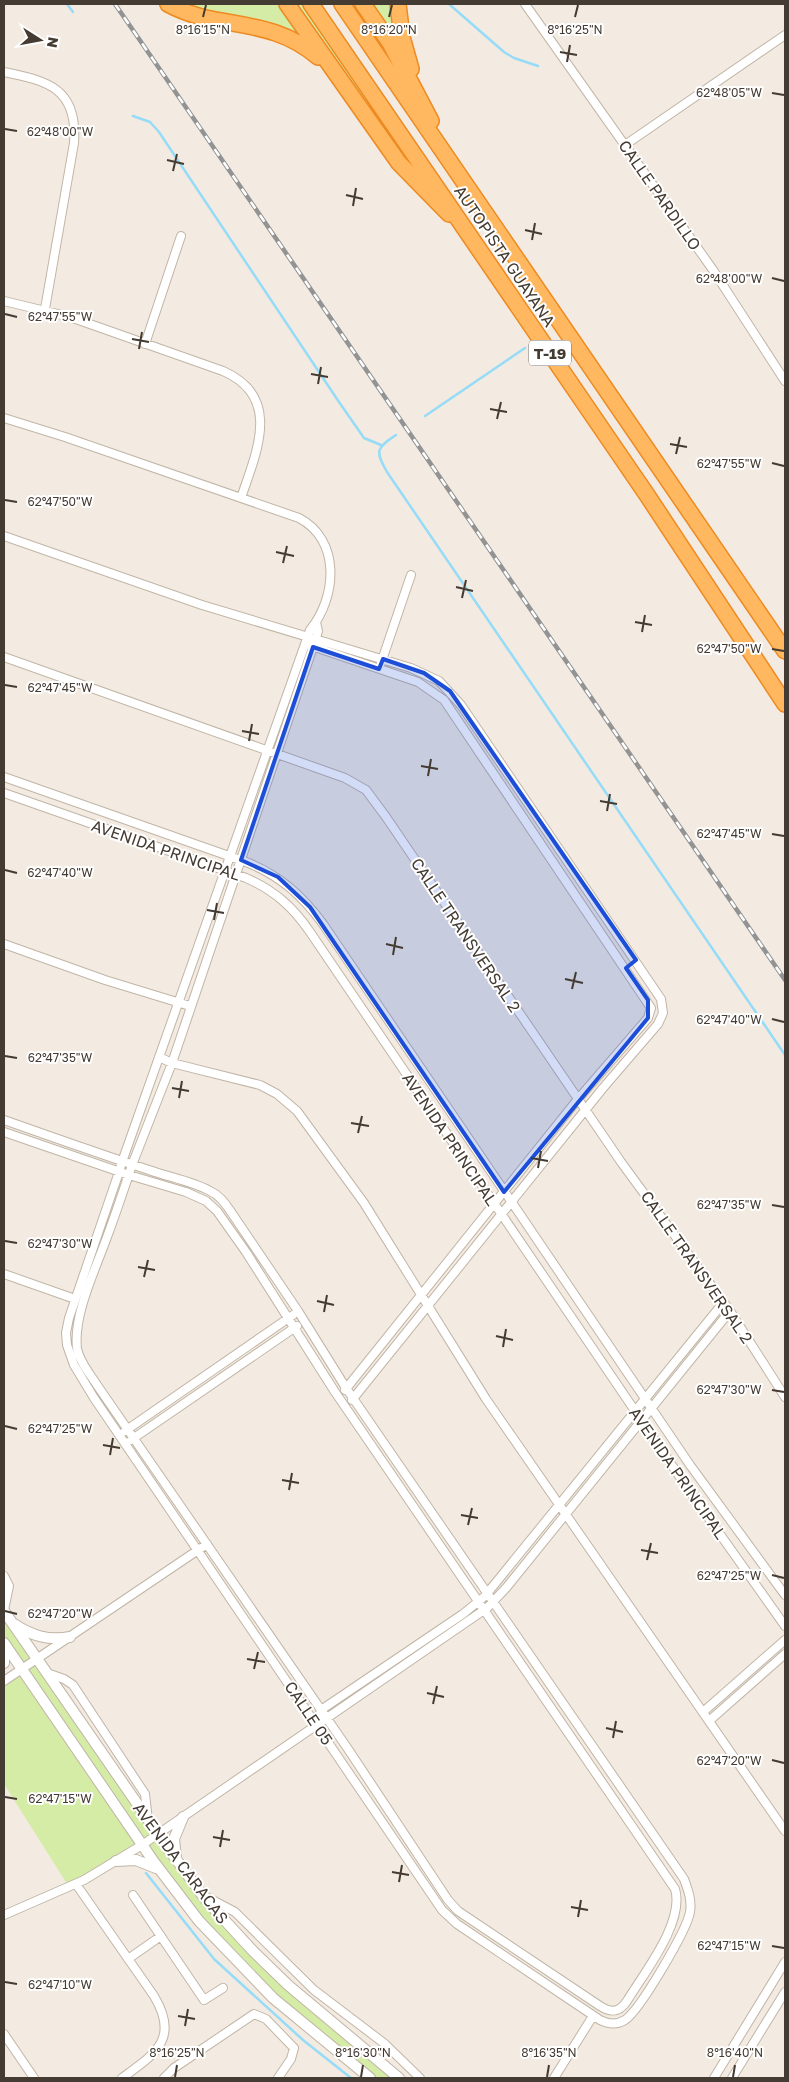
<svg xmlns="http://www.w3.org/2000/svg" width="789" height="2082" font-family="'Golos Text',sans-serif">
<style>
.green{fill:#d4eca5}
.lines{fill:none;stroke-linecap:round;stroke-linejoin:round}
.stream{stroke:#96dbf7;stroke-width:2.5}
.minor-casing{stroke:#c1b5a6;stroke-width:10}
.tertiary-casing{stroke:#c1b5a6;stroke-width:12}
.motorway-casing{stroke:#ed8a21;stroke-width:18}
.minor{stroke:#fff;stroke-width:8}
.tertiary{stroke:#fff;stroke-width:10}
.motorway{stroke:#ffb860;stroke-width:15}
.rail-casing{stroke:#939393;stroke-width:4.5}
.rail{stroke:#fff;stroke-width:2.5;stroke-dasharray:8;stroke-linecap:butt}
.marked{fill:#1d4ed8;fill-opacity:0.2;stroke:#1d4ed8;stroke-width:4;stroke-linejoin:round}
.ticks{fill:none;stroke:#443b32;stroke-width:2}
.labels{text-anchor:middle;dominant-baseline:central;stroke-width:4;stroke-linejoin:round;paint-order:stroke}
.shield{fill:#fff;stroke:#7c7670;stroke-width:1}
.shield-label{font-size:15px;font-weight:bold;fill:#443b32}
.street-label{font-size:16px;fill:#443b32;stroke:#fff}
.ticks-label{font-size:12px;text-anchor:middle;fill:#443b32;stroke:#fff;stroke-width:4;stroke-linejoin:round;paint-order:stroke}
</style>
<rect width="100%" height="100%" fill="#f3ebe1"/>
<path class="green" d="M177,4H283L314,49Z
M291,4H302L441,207L433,199Z
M368,4H393L404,61Z
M4,1611L158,1834L253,1951L399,2078H370L242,1967L142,1845L69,1887L4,1784V1681L22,1670L4,1643Z"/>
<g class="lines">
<path class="stream" d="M67,4L73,12
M449,4L504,52L514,58L538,66
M133,116L150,122L159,132L339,402L364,438L381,445
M425,416L525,348
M396,435C376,448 375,451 387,472L785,1055
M146,1873L214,1959L303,2040L351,2078"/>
<g class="minor-casing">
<path id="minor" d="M525,4L713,270L785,381
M4,72C49,81 78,89 74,143L45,309
M625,145L785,35
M4,301L70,317L223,371C283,397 256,453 241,498
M145,344L181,236
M4,418L65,437L299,518C341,540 337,597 310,630C248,807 184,984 122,1162L119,1172L69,1318L66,1333L67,1345L74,1365L94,1398L442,1910L457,1924L600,2020C608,2024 617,2025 625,2020C640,2010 687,1930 690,1912C692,1900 688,1890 684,1879L346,1388L298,1311L229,1209C224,1202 219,1195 210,1191C192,1181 168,1177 149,1170C100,1154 52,1137 4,1120
M4,536L202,605L411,668L439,681L461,705L661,999L663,1013L658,1024L603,1088L352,1400
M309,645L418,682L444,700L651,1008L648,1018L578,1099L345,1390
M4,657L345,778L366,790L386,817L621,1162L730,1311L785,1397
M381,663L411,575
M4,777L246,862C279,875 302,895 323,924L690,1465L785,1595
M4,793L246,878C274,890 293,907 310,932L688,1489L785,1626
M4,944L105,980L190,1006
M159,1057L172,1063L260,1085L277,1094L297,1111L364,1203L486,1399L785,1831
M4,1132L129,1175L186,1192L206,1201L217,1211L246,1252L335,1392L675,1889C685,1922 644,1973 627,2001C619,2013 611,2013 600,2006L458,1911L448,1900L348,1749L97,1385C90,1374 79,1361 77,1348C73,1315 96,1268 107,1237C116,1213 124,1189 132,1165L172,1063L316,638L318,631L316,622
M4,1274L75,1299
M125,1431L293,1315
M131,1440L297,1326
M4,1576L9,1586L4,1610
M47,1673L64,1679L73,1685L145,1794L148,1820
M4,1681L207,1544
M703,1712L785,1640
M709,1721L785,1654
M316,1724L321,1710L463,1614L485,1596L723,1303
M76,1884L154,1996C180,2039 155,2054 122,2078
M133,1895L204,2000L223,1988
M203,1895L235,1912L314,1990L385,2044L420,2078
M4,1915L84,1880L142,1845L487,1608L506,1588L730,1311
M128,1959L161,1936
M4,2034L34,2078
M164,2078L174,2068L254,2014L266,2019L294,2048L291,2059L278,2078
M554,2078L593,2016
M714,2078L785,1962
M732,2078L785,1992"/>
</g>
<g class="tertiary-casing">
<path id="tertiary" d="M4,1611L165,1844L206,1900L253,1951L288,1985L399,2078
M14,1624C32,1636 49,1641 70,1637
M4,1643L154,1862L199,1921L273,1998L370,2078
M4,1650V1663
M176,1858L174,1839L183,1817
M116,1861L136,1860L156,1868"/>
</g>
<g class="motorway-casing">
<path id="motorway" d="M168,4C217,31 269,15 318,57
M287,4L399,163L449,214
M311,4L647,495L785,704
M342,4L785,651
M363,4L390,43L431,121
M398,4L402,37L411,69"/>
</g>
<use href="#minor" class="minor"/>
<use href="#tertiary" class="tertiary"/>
<use href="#motorway" class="motorway"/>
<g class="rail-casing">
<path id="rail" d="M115,4L785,980"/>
</g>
<use href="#rail" class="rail"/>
</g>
<path class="marked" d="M313,647L379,669L383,659L424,673L450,691L636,960L626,968L648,1000V1018L504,1192L310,907L278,877L241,860Z"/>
<path class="ticks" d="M203,17L206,5M389,17L392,5M575,17L578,5M560,52L577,55M567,62L570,45M772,93L784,95M5,129L17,131M167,160L184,164M173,171L177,154M346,195L363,199M353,206L356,188M525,230L542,234M532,240L535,223M772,278L784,281M5,314L17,317M132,339L149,342M139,349L142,332M311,374L328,377M318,384L321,367M490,409L507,412M497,419L501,402M670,444L687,447M676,454L680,437M772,463L784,466M5,500L17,502M276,552L294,556M283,563L287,546M456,587L473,591M462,598L466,580M635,622L652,625M642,632L645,615M772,649L784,651M5,685L17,687M242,731L259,734M249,741L252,724M421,766L438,769M428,776L431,759M600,801L617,804M607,811L610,794M772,834L784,836M5,870L17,873M207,910L224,913M214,920L217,903M386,944L403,948M393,955L396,937M565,979L583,983M572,989L576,972M772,1019L784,1022M5,1056L17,1058M172,1088L189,1091M179,1098L182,1081M351,1123L369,1126M358,1133L362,1116M531,1158L548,1161M538,1168L541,1151M772,1205L784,1207M5,1241L17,1243M138,1267L155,1270M144,1277L148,1260M317,1301L334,1305M324,1312L327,1295M496,1336L513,1340M503,1347L506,1329M772,1390L784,1392M5,1426L17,1429M103,1445L120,1448M110,1455L113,1438M282,1480L299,1483M289,1490L292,1473M461,1515L478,1518M468,1525L472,1508M641,1550L658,1553M647,1560L651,1543M772,1575L784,1578M5,1611L17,1614M247,1659L265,1662M254,1669L258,1652M427,1693L444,1697M433,1704L437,1686M606,1728L623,1732M613,1738L616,1721M772,1760L784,1763M5,1797L17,1799M213,1837L230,1840M220,1847L223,1830M392,1872L409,1875M399,1882L402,1865M571,1907L588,1910M578,1917L581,1900M772,1946L784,1948M5,1982L17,1984M178,2016L195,2019M185,2026L188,2009M175,2077L177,2065M361,2077L363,2065M547,2077L549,2065M733,2077L735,2065"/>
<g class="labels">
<rect class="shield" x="529" y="340.5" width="42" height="25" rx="4"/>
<g class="shield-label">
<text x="550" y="353">T-19</text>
</g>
<g class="street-label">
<text transform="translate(660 195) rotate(55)">CALLE PARDILLO</text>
<text transform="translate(505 256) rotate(56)">AUTOPISTA GUAYANA</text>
<text transform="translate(166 850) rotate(19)">AVENIDA PRINCIPAL</text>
<text transform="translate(466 935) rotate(56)">CALLE TRANSVERSAL 2</text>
<text transform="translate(450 1139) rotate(56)">AVENIDA PRINCIPAL</text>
<text transform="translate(697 1267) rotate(55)">CALLE TRANSVERSAL 2</text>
<text transform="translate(678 1473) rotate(55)">AVENIDA PRINCIPAL</text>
<text transform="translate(309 1713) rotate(56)">CALLE 05</text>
<text transform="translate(181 1863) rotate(53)">AVENIDA CARACAS</text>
</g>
</g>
<g class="ticks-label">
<text x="203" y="34">8°16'15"N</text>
<text x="389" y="34">8°16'20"N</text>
<text x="575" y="34">8°16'25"N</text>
<text x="729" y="97">62°48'05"W</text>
<text x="60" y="136">62°48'00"W</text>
<text x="729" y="283">62°48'00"W</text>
<text x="60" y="321">62°47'55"W</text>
<text x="729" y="468">62°47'55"W</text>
<text x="60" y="506">62°47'50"W</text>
<text x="729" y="653">62°47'50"W</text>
<text x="60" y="692">62°47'45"W</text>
<text x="729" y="838">62°47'45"W</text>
<text x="60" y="877">62°47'40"W</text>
<text x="729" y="1024">62°47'40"W</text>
<text x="60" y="1062">62°47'35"W</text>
<text x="729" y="1209">62°47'35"W</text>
<text x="60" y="1248">62°47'30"W</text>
<text x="729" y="1394">62°47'30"W</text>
<text x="60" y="1433">62°47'25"W</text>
<text x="729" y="1580">62°47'25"W</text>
<text x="60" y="1618">62°47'20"W</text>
<text x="729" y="1765">62°47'20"W</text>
<text x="60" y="1803">62°47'15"W</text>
<text x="729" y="1950">62°47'15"W</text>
<text x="60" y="1989">62°47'10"W</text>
<text x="177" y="2057">8°16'25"N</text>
<text x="363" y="2057">8°16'30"N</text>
<text x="549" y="2057">8°16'35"N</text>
<text x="735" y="2057">8°16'40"N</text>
</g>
<rect width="789" height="2082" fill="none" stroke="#443b32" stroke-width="10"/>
<g transform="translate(40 40) rotate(101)" stroke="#ffffff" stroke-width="4" paint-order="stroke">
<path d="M0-4L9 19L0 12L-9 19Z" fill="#443b32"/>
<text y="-8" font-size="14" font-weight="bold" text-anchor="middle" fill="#443b32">N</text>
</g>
</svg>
